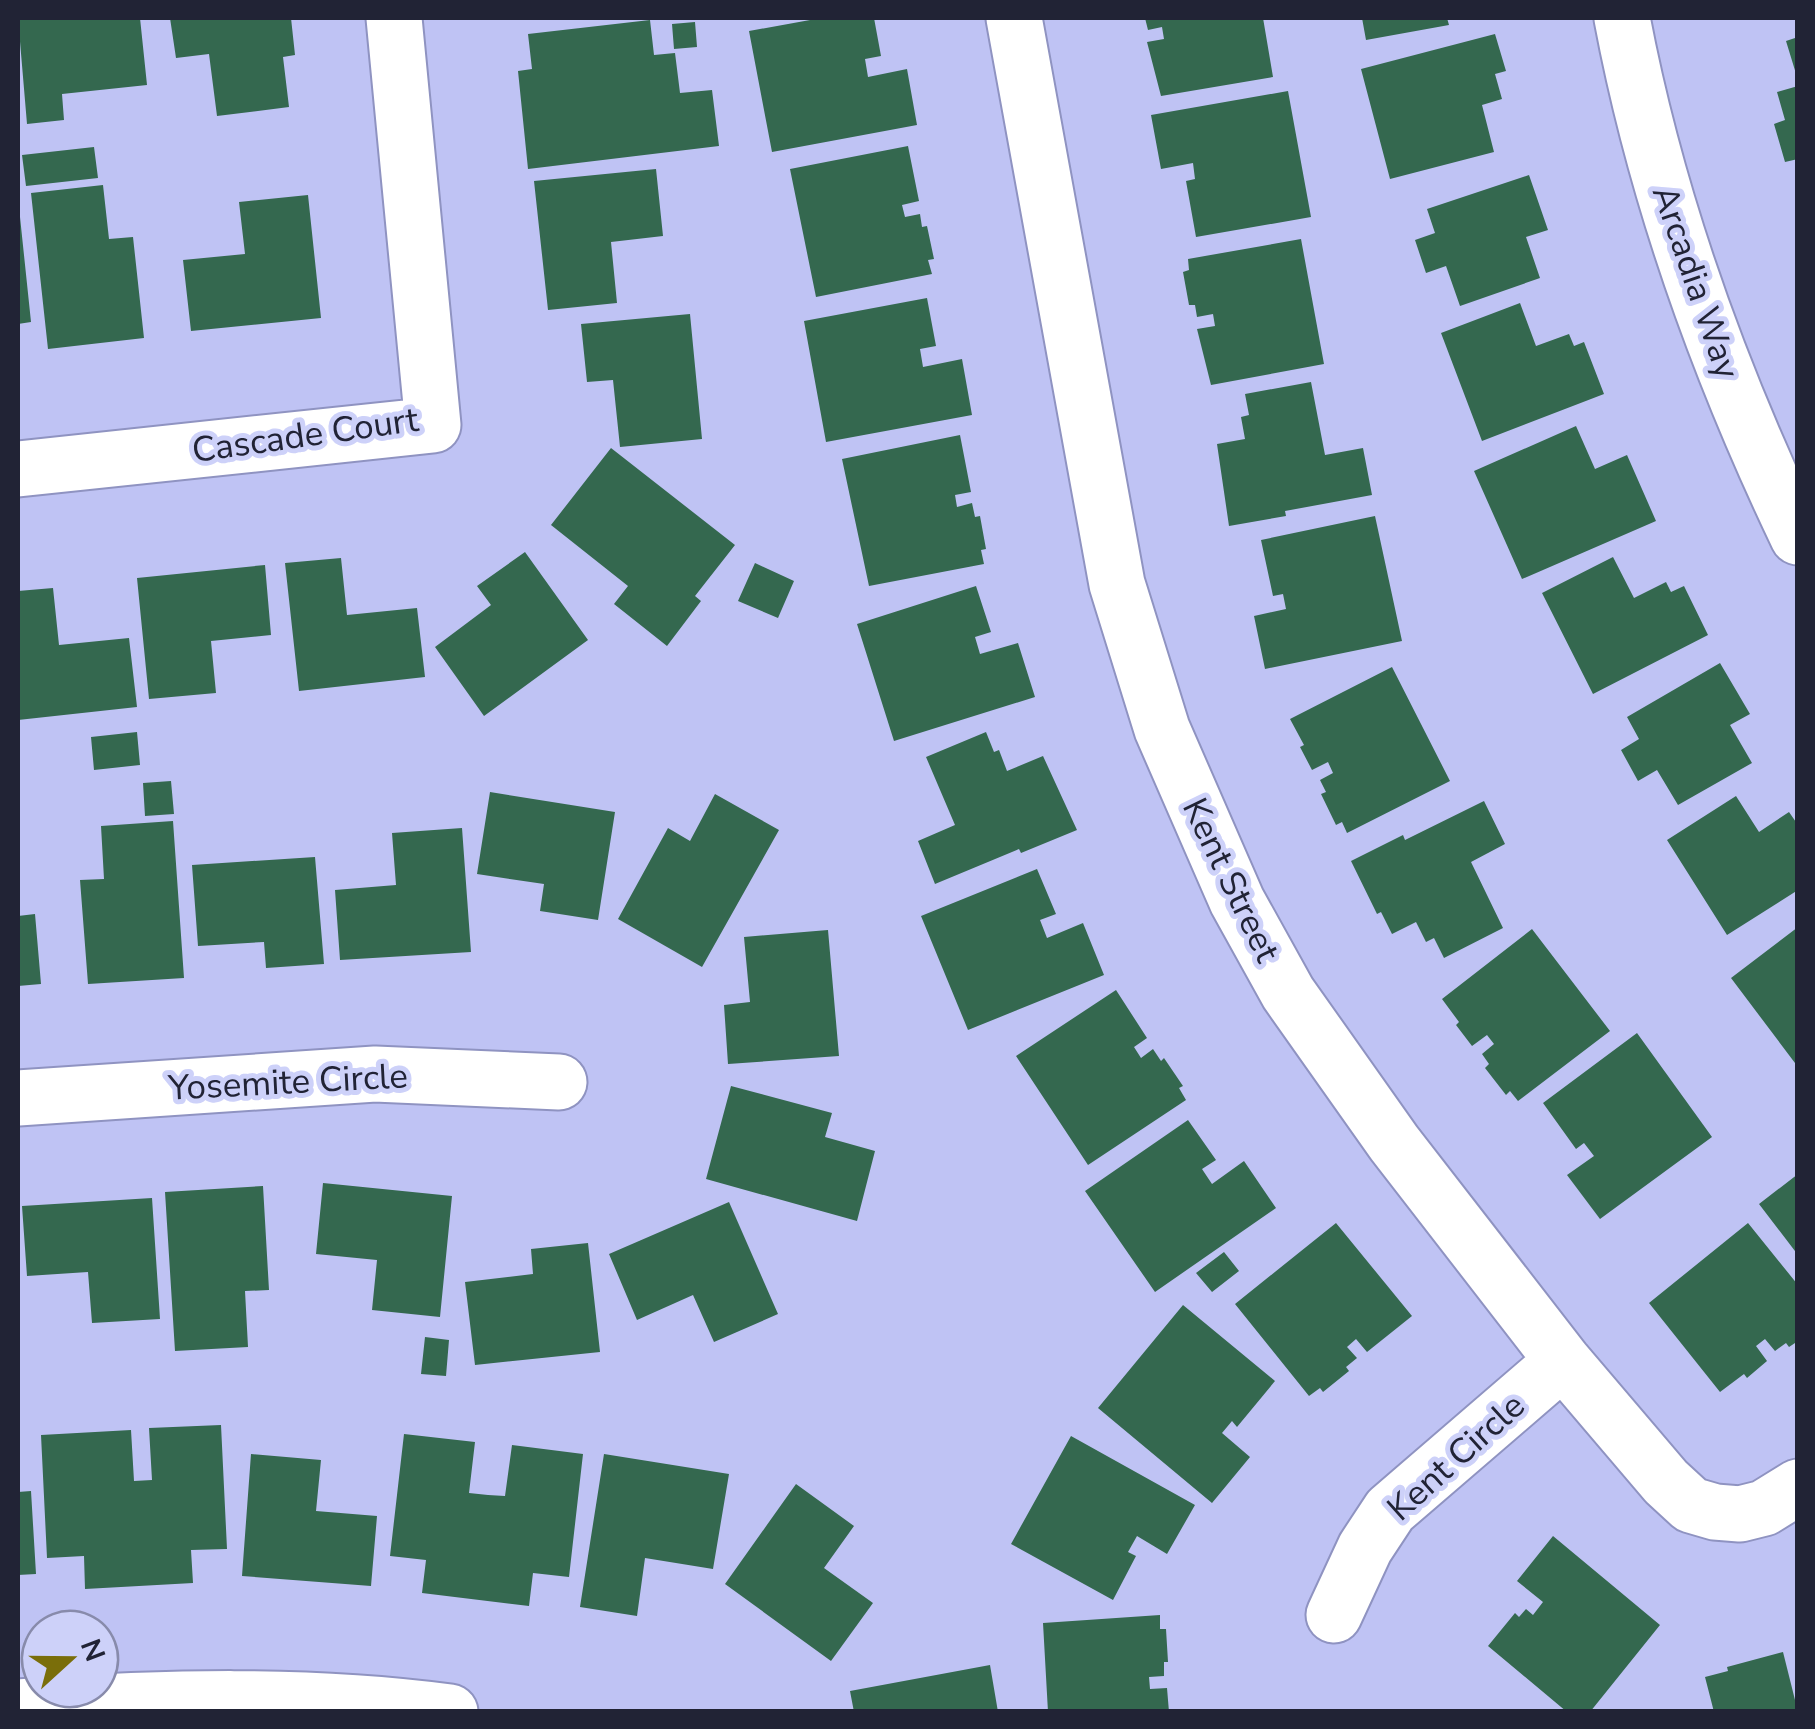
<svg xmlns="http://www.w3.org/2000/svg" width="1815" height="1729" font-family="'Nunito Sans',sans-serif">
<style>
.building{fill:#34684f}
.lines{fill:none;stroke-linecap:round;stroke-linejoin:round}
.minor-casing{stroke:#8f93c1;stroke-width:59}
.minor{stroke:#fff;stroke-width:55}
.labels{text-anchor:middle;dominant-baseline:central;stroke-width:10;stroke-linejoin:round;paint-order:stroke}
.street-label{font-size:35px;fill:#212335;stroke:#cdd1f9}
</style>
<rect width="100%" height="100%" fill="#bfc3f4"/>
<path class="building" d="M18,18H140L147,85L62,94L64,120L27,124Z
M170,18H291L295,55L283,57L289,107L217,116L209,54L176,58Z
M821,18H874L881,56L865,59L868,77L907,69L917,125L772,152L749,31Z
M1145,18H1263L1273,77L1161,96L1147,42L1164,39L1162,27L1148,30Z
M1362,18H1447L1449,25L1366,40Z
M650,20L654,55L675,53L680,93L712,90L719,146L528,169L518,71L532,69L528,34Z
M695,22L697,47L674,49L672,24Z
M1495,34L1506,71L1495,74L1502,99L1482,105L1494,152L1390,179L1361,69Z
M1798,37V77H1797L1786,41Z
M1798,86V159L1785,162L1774,124L1785,120L1777,92Z
M1288,91L1311,217L1196,237L1186,181L1195,179L1193,163L1161,169L1151,115Z
M908,146L919,201L902,205L905,217L920,214L922,227L927,226L934,259L928,260L932,274L816,297L790,169Z
M94,147L98,178L26,186L22,155Z
M656,169L663,236L611,242L617,303L548,310L534,181Z
M1529,175L1548,230L1526,237L1540,278L1460,306L1446,266L1426,273L1415,240L1435,233L1427,209Z
M103,185L109,239L133,237L144,338L48,349L31,193Z
M308,195L321,318L191,331L183,260L245,254L239,202Z
M20,217L31,322L18,324V218Z
M1301,239L1324,364L1211,385L1197,329L1215,326L1213,314L1197,317L1195,305H1189L1183,272L1189,270L1188,259Z
M927,298L936,346L920,349L923,367L962,359L972,415L826,442L804,321Z
M1520,303L1536,346L1569,334L1574,346L1584,342L1604,394L1482,441L1441,333Z
M690,314L702,439L620,447L613,380L587,382L581,324Z
M1311,382L1325,455L1363,448L1372,495L1285,511L1286,516L1229,526L1217,444L1245,439L1241,417L1249,415L1245,394Z
M1576,426L1595,469L1627,455L1656,521L1522,579L1474,471Z
M960,435L971,492L955,495L957,507L972,503L975,517L980,516L986,549L981,550L984,564L869,586L842,459Z
M611,448L735,545L695,596L701,601L667,646L614,604L628,586L551,525Z
M1375,516L1402,641L1265,669L1254,616L1286,609L1283,594L1273,596L1261,540Z
M525,552L588,640L484,716L435,647L491,605L477,586Z
M1613,557L1634,598L1666,582L1671,592L1684,586L1708,635L1593,694L1542,593Z
M341,558L347,615L417,608L425,677L299,691L285,563Z
M755,563L794,581L778,618L738,601Z
M265,565L271,635L211,641L216,693L149,699L137,578Z
M976,586L991,632L975,637L980,654L1018,643L1035,697L894,741L857,624Z
M53,588L59,645L129,638L137,707L18,720V591Z
M1720,663L1750,714L1730,725L1752,763L1678,805L1657,770L1638,781L1621,750L1639,739L1627,717Z
M1392,667L1450,781L1347,833L1342,822L1336,825L1321,794L1326,792L1320,780L1333,773L1328,762L1312,770L1300,747L1304,745L1290,719Z
M137,732L140,765L94,770L91,737Z
M986,732L994,752L999,750L1007,771L1043,756L1077,830L1021,853L1019,849L935,884L918,841L955,825L926,757Z
M171,781L174,814L145,816L143,783Z
M490,792L615,812L598,920L540,911L544,884L477,874Z
M715,794L779,830L702,967L618,919L668,828L690,841Z
M1736,796L1759,832L1789,812L1798,825V890L1727,935L1667,840Z
M1484,801L1505,844L1471,862L1503,928L1444,958L1434,938L1426,942L1416,922L1392,934L1381,912L1377,914L1351,861L1403,835L1405,840Z
M173,821L184,978L88,984L80,880L104,879L101,826Z
M462,828L471,952L340,960L335,890L396,885L392,833Z
M315,857L324,964L266,968L264,942L198,946L192,865Z
M1037,869L1056,914L1040,920L1047,938L1083,923L1104,975L968,1030L921,916Z
M35,914L41,984L18,986V916Z
M1798,927V1067L1731,978Z
M1532,929L1610,1031L1518,1101L1510,1091L1506,1095L1485,1068L1489,1064L1482,1054L1494,1044L1487,1035L1472,1046L1456,1025L1459,1022L1442,999Z
M828,930L839,1056L728,1064L724,1005L750,1002L744,937Z
M1116,990L1147,1038L1134,1047L1141,1058L1153,1049L1161,1061L1164,1058L1183,1086L1179,1088L1186,1100L1088,1165L1016,1056Z
M1637,1033L1712,1137L1600,1219L1567,1175L1594,1156L1584,1143L1576,1149L1543,1103Z
M731,1086L832,1113L825,1137L875,1151L857,1221L706,1179Z
M1188,1120L1216,1160L1202,1169L1212,1184L1244,1161L1276,1208L1155,1292L1085,1191Z
M1798,1174V1255L1759,1204Z
M323,1183L452,1196L440,1317L372,1310L377,1260L316,1254Z
M263,1186L269,1290L245,1291L248,1347L175,1351L165,1192Z
M152,1198L160,1319L92,1323L88,1272L27,1276L22,1206Z
M729,1202L778,1314L714,1342L693,1295L637,1320L609,1254Z
M1336,1223L1412,1316L1367,1352L1356,1339L1347,1347L1357,1358L1346,1367L1349,1371L1323,1392L1320,1388L1309,1396L1235,1304Z
M1748,1223L1798,1285V1341L1789,1347L1786,1343L1775,1351L1765,1339L1756,1346L1767,1361L1747,1378L1744,1374L1720,1392L1649,1303Z
M588,1243L600,1352L475,1365L465,1282L533,1274L531,1249Z
M1224,1252L1239,1271L1212,1292L1196,1273Z
M1183,1305L1275,1381L1237,1427L1232,1421L1222,1433L1250,1457L1212,1503L1098,1408Z
M425,1337L449,1340L446,1376L421,1374Z
M221,1425L227,1549L191,1550L193,1583L85,1589L84,1556L47,1558L41,1435L131,1430L134,1481L152,1480L149,1428Z
M404,1434L475,1442L469,1493L488,1495L505,1496L512,1445L583,1454L569,1577L533,1573L529,1606L422,1593L426,1560L390,1556Z
M1071,1436L1195,1505L1167,1554L1137,1536L1128,1552L1136,1556L1113,1600L1011,1544Z
M251,1454L321,1460L316,1511L377,1516L371,1586L242,1576Z
M604,1454L729,1474L713,1569L645,1558L637,1616L580,1607Z
M796,1484L854,1526L824,1568L873,1603L831,1661L725,1584Z
M31,1491L36,1574L18,1575V1492Z
M1553,1536L1660,1625L1590,1712H1567L1488,1646L1515,1613L1519,1617L1526,1609L1533,1615L1543,1602L1517,1581Z
M1160,1615V1629H1166L1168,1662H1164V1676L1149,1677L1150,1689L1167,1688L1169,1712H1048L1043,1623Z
M1783,1652L1798,1712H1714L1705,1677L1728,1671L1727,1667Z
M990,1665L998,1712H854L850,1691Z"/>
<g class="lines">
<g class="minor-casing">
<path id="minor" d="M1014,18L1117,584L1162,729L1237,901L1288,993L1394,1143L1563,1361L1666,1482L1691,1505L1715,1512L1740,1514L1764,1508L1798,1487
M1622,18C1656,197 1719,372 1798,537
M18,469L433,425L394,18
M18,1098L375,1074L559,1082
M1334,1615L1365,1548L1390,1510L1563,1361
M18,1707C163,1697 305,1693 450,1712"/>
</g>
<use href="#minor" class="minor"/>
</g>
<g class="labels">
<g class="street-label">
<text transform="translate(1696 282) rotate(71)">Arcadia Way</text>
<text transform="translate(305 435) rotate(-8)">Cascade Court</text>
<text transform="translate(1231 880) rotate(64)">Kent Street</text>
<text transform="translate(288 1082) rotate(-3)">Yosemite Circle</text>
<text transform="translate(1456 1457) rotate(-42)">Kent Circle</text>
</g>
</g>
<rect width="1815" height="1729" fill="none" stroke="#212335" stroke-width="40"/>
<g transform="translate(70 1659) rotate(69)"><circle r="48" fill="#cdd1f9" stroke="#888bab" stroke-width="2.5"/>
<path d="M0-8L18 38L0 25L-18 38Z" fill="#7a6e0a"/>
<text y="-15" font-size="28" font-weight="bold" text-anchor="middle" fill="#212335">N</text>
</g>
</svg>
